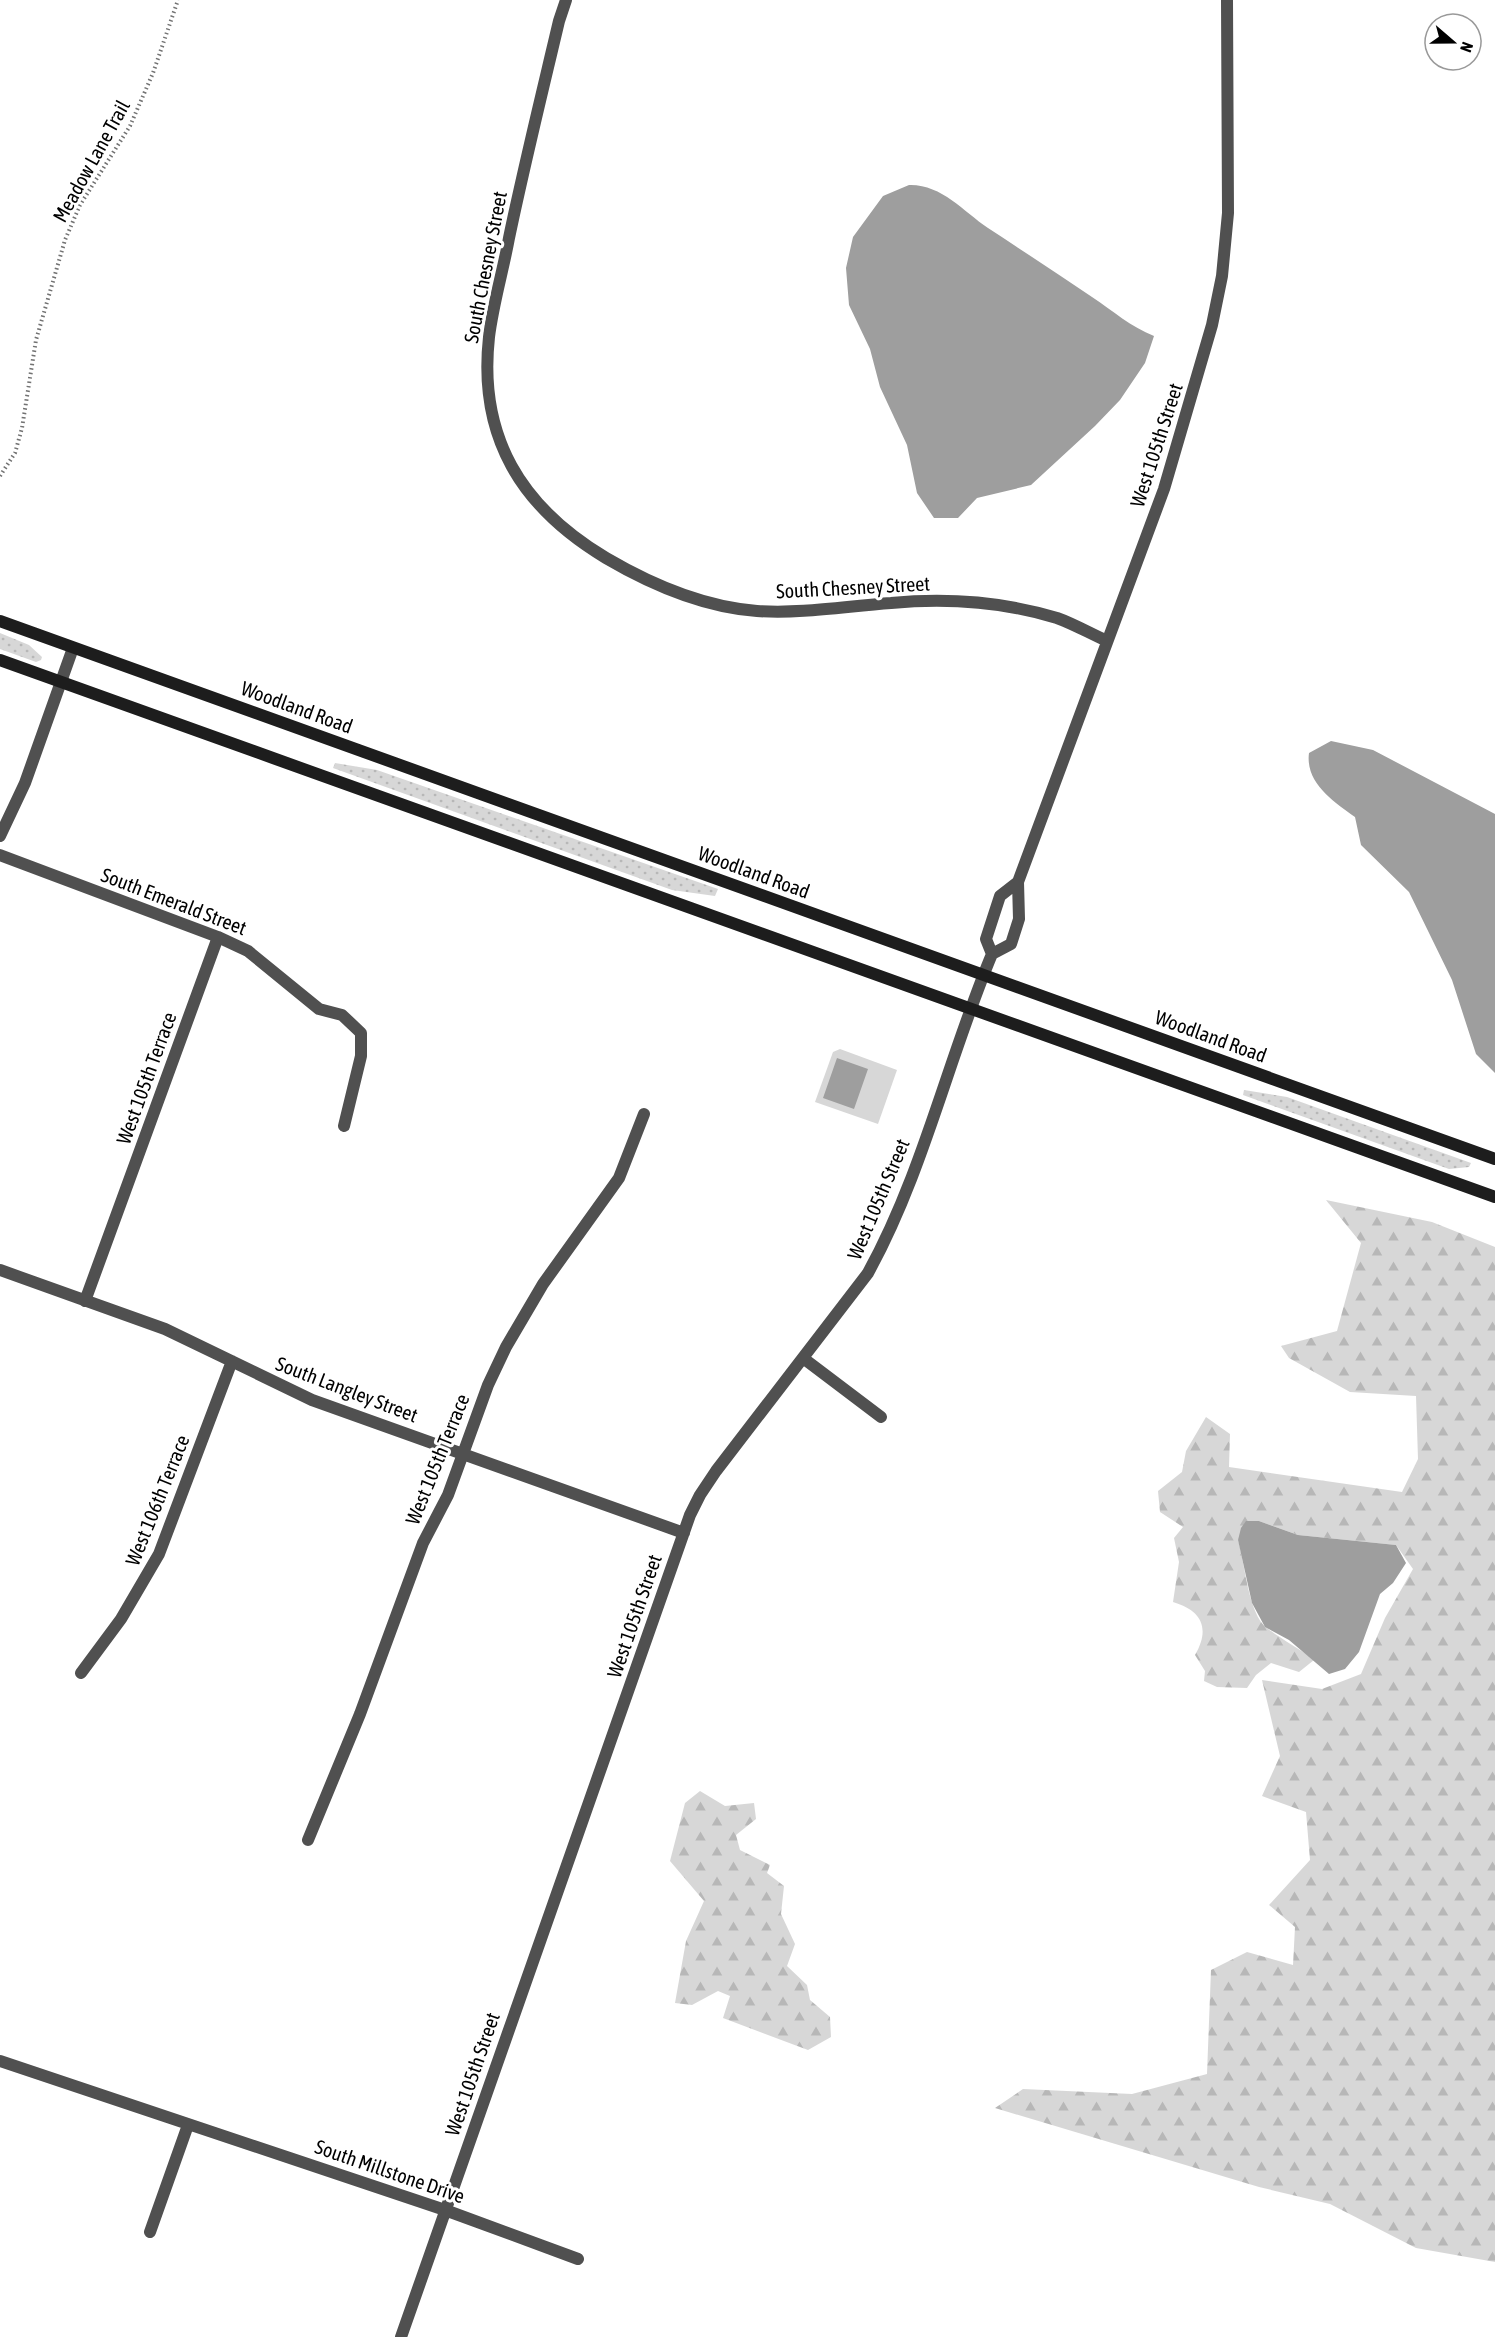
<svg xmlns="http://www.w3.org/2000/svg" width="1495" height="2337" font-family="'Asap Condensed',sans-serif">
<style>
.grass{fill:url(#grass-dots)}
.forest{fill:url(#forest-firs)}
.park{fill:#d7d7d7}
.water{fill:#9e9e9e}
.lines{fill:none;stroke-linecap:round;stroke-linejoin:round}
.path{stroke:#727272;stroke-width:4;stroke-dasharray:1.5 3;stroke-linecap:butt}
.street{stroke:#505050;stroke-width:12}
.secondary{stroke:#1d1d1d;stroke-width:12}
.labels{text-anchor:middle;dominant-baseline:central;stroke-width:6;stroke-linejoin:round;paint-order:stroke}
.street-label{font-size:20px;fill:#000;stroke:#fff}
</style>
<defs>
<pattern id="grass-dots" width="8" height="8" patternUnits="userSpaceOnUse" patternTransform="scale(1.5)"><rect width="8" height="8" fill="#d7d7d7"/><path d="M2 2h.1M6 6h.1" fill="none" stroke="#b7b7b7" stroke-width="1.8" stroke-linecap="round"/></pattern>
<pattern id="forest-firs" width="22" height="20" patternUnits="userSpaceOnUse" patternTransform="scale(1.5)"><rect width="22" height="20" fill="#d7d7d7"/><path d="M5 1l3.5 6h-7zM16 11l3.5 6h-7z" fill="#b7b7b7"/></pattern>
</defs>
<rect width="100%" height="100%" fill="#fff"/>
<path class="grass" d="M0,633L29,645L42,657L41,660L36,662L0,649Z
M335,763L377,770L718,889L715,896L672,890L333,768Z
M1244,1090L1287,1097L1471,1163L1469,1167L1449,1169L1243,1095Z"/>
<path class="forest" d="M1326,1200L1432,1222L1495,1247V2262L1416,2248L1330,2204L1259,2187L995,2108L1023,2089L1132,2094L1207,2074L1211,1970L1247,1952L1293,1965L1295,1927L1269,1905L1310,1860L1306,1812L1262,1796L1280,1756L1262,1680L1322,1689L1361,1674L1385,1618L1413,1569L1396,1545L1298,1535L1259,1521L1238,1540C1245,1563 1248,1614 1267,1628C1282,1640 1299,1648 1314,1660L1299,1672L1271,1663L1256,1675L1247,1688L1217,1687L1204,1681L1205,1671L1195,1655C1210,1629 1203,1611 1173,1602L1179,1562L1174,1538L1183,1527L1160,1512L1158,1491L1182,1472L1186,1451L1206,1417L1230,1434L1229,1467L1402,1492L1418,1459L1416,1396L1350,1392L1289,1358L1281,1346L1337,1331L1361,1243Z
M700,1791L725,1806L754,1803L756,1819L736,1835L740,1850L770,1865L767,1873L784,1886L781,1914L795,1944L787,1966L807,1985L810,2000L830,2017L831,2037L808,2050L723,2018L730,1996L718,1991L692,2005L675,2003L686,1941L704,1901L670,1861L685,1803Z"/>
<path class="park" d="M840,1049L897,1070L878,1124L815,1102L833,1052Z"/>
<path class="water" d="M909,185C941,184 963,211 988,228C1023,251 1058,274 1092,297C1113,311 1131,327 1154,336L1145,363L1120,400L1095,426L1031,485L977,498L958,518H934L917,493L907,445L880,387L870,349L849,305L846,268L853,237L883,196Z
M1331,741L1373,750L1495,814V1073L1476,1054L1452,980L1409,892L1361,845L1355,817C1334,802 1305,783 1309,753Z
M837,1058L868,1069L854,1109L823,1098Z
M1246,1521H1259L1298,1535L1396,1545L1406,1563L1393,1583L1380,1594L1359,1652L1345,1669L1329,1674L1289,1640L1265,1627L1252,1603L1238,1540L1241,1528Z"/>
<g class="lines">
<path class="path" d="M0,476L15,453L22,428L36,340L65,240L80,205L130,126L153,73L178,0"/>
<path class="street" d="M566,0L559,21C542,93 524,166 509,238C503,271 493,304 489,337C478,437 521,507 606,558C652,585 704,607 757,611C802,614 847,606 891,603C945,598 1004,602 1057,618C1074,624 1091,634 1107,641
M0,836L25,783L73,648
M0,855L218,937L248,951L319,1009L342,1015L361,1033V1056L344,1126
M992,954L986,939L1000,896L1018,882
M0,1270L165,1329L312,1400L684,1533
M85,1301L218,937
M803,1358L881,1417
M81,1673L121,1619L159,1554L232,1361
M308,1840L360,1714L423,1543L448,1495L488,1385L506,1347L543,1284L619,1178L644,1114
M0,2061L445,2210L578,2259
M150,2232L188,2125
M401,2337L690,1515L700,1495L716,1471L868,1273C923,1173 948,1059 992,954L1011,944L1019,919L1018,882L1164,489L1212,325L1222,276L1228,213L1227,0"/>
<path class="secondary" d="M0,621L1495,1159
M0,660L1495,1197"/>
</g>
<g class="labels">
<g class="street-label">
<text transform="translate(91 161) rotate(-61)">Meadow Lane Trail</text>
<text transform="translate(485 267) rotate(-79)">South Chesney Street</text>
<text transform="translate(1156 445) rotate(-72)">West 105th Street</text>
<text transform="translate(853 587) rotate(-3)">South Chesney Street</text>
<text transform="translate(297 707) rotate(20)">Woodland Road</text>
<text transform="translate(754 872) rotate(20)">Woodland Road</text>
<text transform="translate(174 901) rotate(21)">South Emerald Street</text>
<text transform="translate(1211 1036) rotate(20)">Woodland Road</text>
<text transform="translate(146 1078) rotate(-70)">West 105th Terrace</text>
<text transform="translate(878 1199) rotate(-67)">West 105th Street</text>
<text transform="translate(347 1389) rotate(21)">South Langley Street</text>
<text transform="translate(437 1459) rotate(-68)">West 105th Terrace</text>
<text transform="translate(157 1500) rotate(-68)">West 106th Terrace</text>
<text transform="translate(634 1616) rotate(-71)">West 105th Street</text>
<text transform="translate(472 2074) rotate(-71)">West 105th Street</text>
<text transform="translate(390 2171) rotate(19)">South Millstone Drive</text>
</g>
</g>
<g transform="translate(1453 42) rotate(110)"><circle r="28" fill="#ffffff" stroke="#999999" stroke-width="1.5"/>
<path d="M0-4.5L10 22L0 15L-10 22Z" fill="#000000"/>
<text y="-9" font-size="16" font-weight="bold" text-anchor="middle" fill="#000000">N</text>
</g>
</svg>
